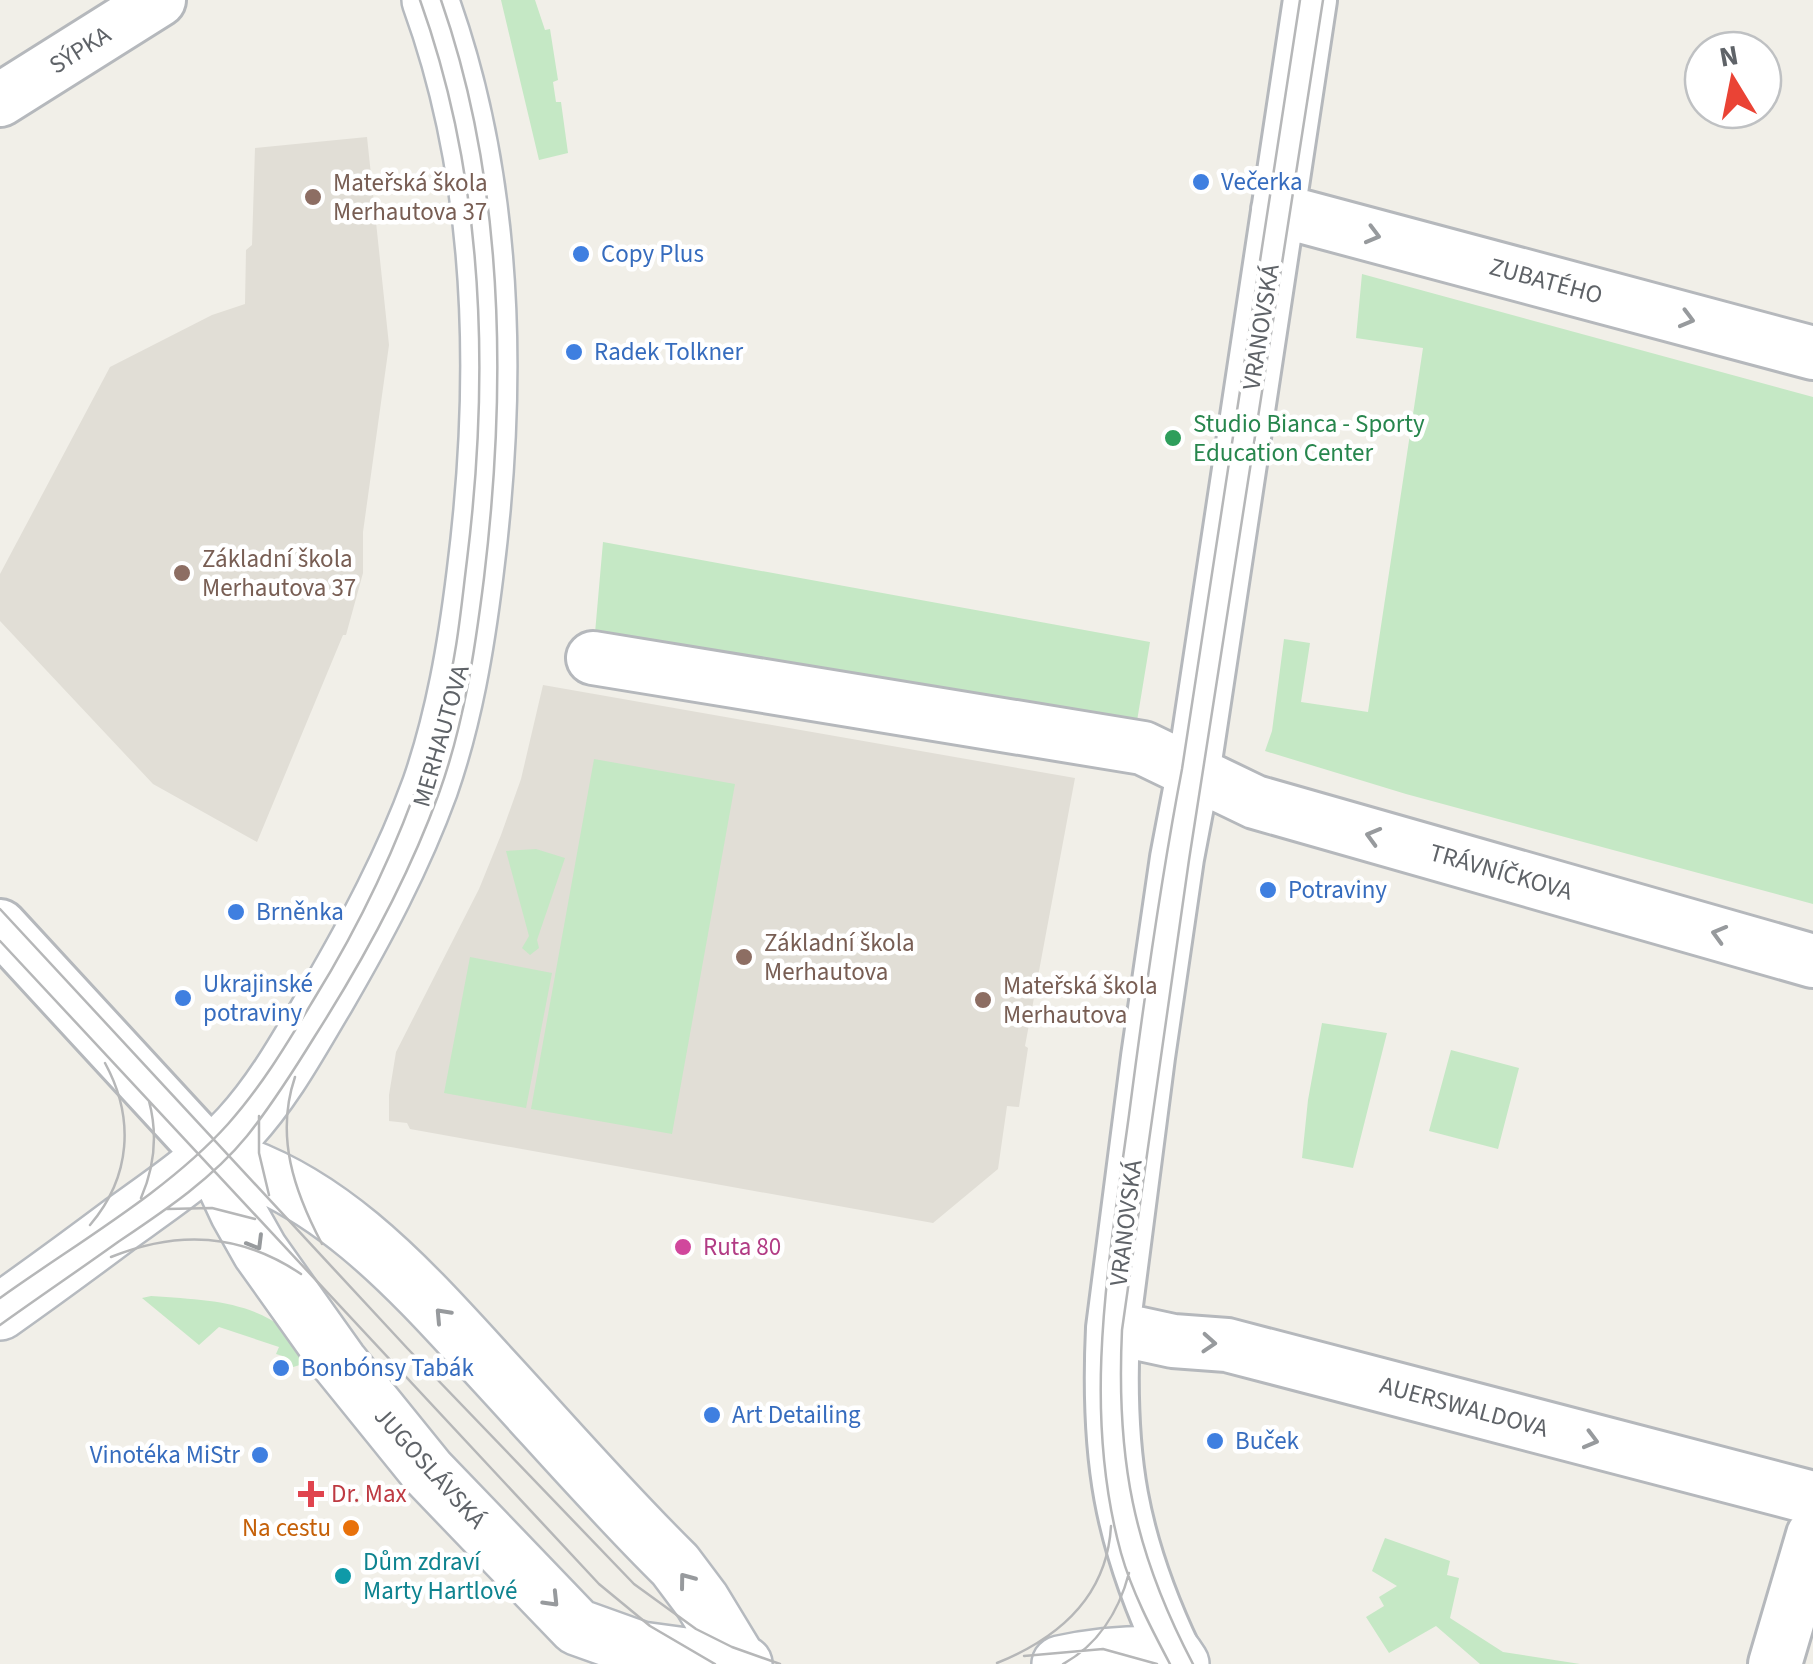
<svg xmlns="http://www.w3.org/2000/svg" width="1813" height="1664" font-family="'Source Sans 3',sans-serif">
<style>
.education{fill:#e1ded6}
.green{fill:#c5e8c5}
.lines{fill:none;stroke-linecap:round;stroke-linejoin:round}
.street-casing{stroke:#b5b8bc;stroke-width:58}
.secondary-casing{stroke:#b6babf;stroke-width:60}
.street{stroke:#fff;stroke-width:52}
.secondary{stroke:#fff;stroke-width:55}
.tram{stroke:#b6b7b8;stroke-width:2.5}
.oneway{stroke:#979a9d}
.shop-dot{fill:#3f7fe0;stroke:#fff;stroke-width:4}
.education-dot{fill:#8d6e63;stroke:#fff;stroke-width:4}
.leisure-dot{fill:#2e9e5b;stroke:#fff;stroke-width:4}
.hotel-dot{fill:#d1479c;stroke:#fff;stroke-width:4}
.health-dot{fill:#e0444e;stroke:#fff;stroke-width:4}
.food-dot{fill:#e8710a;stroke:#fff;stroke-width:4}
.culture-dot{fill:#0f9aa8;stroke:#fff;stroke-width:4}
.labels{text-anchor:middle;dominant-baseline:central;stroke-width:9;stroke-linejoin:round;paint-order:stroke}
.street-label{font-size:25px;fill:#5f6368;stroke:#fff}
.shop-label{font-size:25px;fill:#366cbe;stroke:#fff;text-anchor:start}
.education-label{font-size:25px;fill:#785e54;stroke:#fff;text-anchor:start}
.leisure-label{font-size:25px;fill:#27864d;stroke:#fff;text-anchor:start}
.hotel-label{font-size:25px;fill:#b23c85;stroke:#fff;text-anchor:start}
.health-label{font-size:25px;fill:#be3a42;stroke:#fff;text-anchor:start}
.food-label{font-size:25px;fill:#c56008;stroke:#fff;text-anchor:end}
.culture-label{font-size:25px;fill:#0d838f;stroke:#fff;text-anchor:start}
</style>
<rect width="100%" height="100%" fill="#f1efe8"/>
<path class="education" d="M367,137L389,345L363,532V573L346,635H343L257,842L153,784L0,621V574L110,367L212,315L245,304L246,250L252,245L255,148Z
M543,685L1075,778L1025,1046L1028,1048L1019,1107L1007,1106L998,1169L933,1223L410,1129L407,1123L389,1121V1095L396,1052L479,889L501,835L521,779Z"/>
<path class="green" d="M501,0H535L545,30L550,29L558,80L553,82L556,102H561L568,153L539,160Z
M1362,274L1813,397V904L1406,794L1265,751L1272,731L1284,639L1310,643L1301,702L1368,712L1423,348L1356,338Z
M603,542L1150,642L1137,721L595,633Z
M594,759L735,784L672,1134L531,1109Z
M536,849L565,858L537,940L539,948L530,955L522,948L529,936L506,851Z
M470,957L552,973L526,1108L444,1093Z
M1322,1023L1387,1033L1353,1168L1302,1158L1308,1100Z
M1451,1050L1519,1068L1498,1149L1429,1131Z
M151,1296C221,1301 270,1301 316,1360L290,1368L286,1357L276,1354L279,1347L219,1327L199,1345L142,1298Z
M1385,1538L1450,1561L1447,1575L1459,1578L1450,1618L1503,1652L1580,1664H1480L1436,1626L1389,1653L1366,1617L1384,1606L1379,1597L1397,1586L1372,1571Z"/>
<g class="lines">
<g class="street-casing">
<path id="street" d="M0,100L159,0
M1278,210L1813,353
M593,658L1143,748L1255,802L1813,961
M0,926L212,1156
M1113,1328L1173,1341L1227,1345L1813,1498
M1175,1655C1120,1539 1107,1456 1113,1328L1148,1057L1177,858L1193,774L1310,0
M1775,1664L1813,1535"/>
</g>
<g class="secondary-casing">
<path id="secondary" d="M212,1156L238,1212L260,1251L339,1362L428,1472L577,1627L641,1650L744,1664
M212,1156C329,1185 415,1285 493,1370C553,1435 612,1503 675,1565L702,1601L739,1662
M0,1312C41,1283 82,1253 122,1223C164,1193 203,1167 239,1128C275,1089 300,1042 327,997C366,930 403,861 430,787C454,718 466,647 475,574C499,385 496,181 430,0
M1060,1664C1097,1656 1137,1653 1175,1655L1181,1664"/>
</g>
<use href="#street" class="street"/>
<use href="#secondary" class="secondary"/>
<path class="tram" d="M0,909L408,1349L634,1584L696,1629L732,1647L780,1664
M0,941L599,1584L650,1626L715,1664
M295,1077C275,1136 294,1191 322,1244
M259,1116V1153L269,1195
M141,1198C155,1166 158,1135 149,1101
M167,1209L212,1208L255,1219
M90,1225C131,1177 135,1118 105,1063
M111,1257C178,1230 240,1233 301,1274
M0,1298C75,1244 167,1192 228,1124C262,1086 288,1042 314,999C371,907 415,807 444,702C457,656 461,608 467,560C490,374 484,178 420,0
M0,1325C39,1297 79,1270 118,1242C164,1211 211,1180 247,1136C272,1105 294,1070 315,1036C364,959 408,879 439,793C464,724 475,650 484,578C507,387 505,183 441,0
M1024,1656L1103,1649L1157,1664
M997,1663C1059,1638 1107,1597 1111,1526
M1063,1664C1098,1645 1119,1611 1129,1573
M1170,1664C1151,1628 1132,1592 1121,1553C1081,1408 1109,1261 1129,1115C1144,999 1160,884 1182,769L1300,0
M1193,1664C1133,1550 1116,1458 1122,1330L1189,860L1323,0"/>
</g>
<defs><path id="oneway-chevron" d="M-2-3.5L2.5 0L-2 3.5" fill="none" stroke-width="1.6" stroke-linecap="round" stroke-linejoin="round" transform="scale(2.5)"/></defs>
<g class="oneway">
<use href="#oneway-chevron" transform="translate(1373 235) rotate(15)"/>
<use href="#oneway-chevron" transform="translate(1687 319) rotate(15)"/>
<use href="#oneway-chevron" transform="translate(1373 836) rotate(-164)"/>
<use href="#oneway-chevron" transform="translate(1719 934) rotate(-164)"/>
<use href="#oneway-chevron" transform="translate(256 1243) rotate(59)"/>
<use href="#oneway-chevron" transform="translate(442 1315) rotate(-133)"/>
<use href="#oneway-chevron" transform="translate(1209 1343) rotate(4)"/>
<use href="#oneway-chevron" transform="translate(1591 1440) rotate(15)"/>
<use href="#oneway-chevron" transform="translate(686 1580) rotate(-127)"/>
<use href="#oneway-chevron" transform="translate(552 1600) rotate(46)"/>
</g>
<g class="shop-dot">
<circle cx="1201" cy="182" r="10"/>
<circle cx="581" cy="254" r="10"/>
<circle cx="574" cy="352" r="10"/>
<circle cx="1268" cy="890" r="10"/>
<circle cx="236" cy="912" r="10"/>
<circle cx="183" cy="998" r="10"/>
<circle cx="281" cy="1368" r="10"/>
<circle cx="712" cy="1415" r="10"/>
<circle cx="1215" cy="1441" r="10"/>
<circle cx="260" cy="1455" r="10"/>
</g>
<g class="education-dot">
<circle cx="313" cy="197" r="10"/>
<circle cx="182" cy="573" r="10"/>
<circle cx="744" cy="957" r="10"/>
<circle cx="983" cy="1000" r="10"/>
</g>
<circle class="leisure-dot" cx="1173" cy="438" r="10"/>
<circle class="hotel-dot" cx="683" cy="1247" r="10"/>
<path class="health-dot" d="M306 1479h10v10h10v10h-10v10h-10v-10h-10v-10h10z"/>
<circle class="food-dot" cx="351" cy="1528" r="10"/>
<circle class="culture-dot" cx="343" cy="1576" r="10"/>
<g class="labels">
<g class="street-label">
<text transform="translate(80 50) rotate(-32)">SÝPKA</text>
<text transform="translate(1546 281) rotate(15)">ZUBATÉHO</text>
<text transform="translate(1261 327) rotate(-81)">VRANOVSKÁ</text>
<text transform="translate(441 736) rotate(-74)">MERHAUTOVA</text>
<text transform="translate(1501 872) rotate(16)">TRÁVNÍČKOVA</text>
<text transform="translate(1126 1223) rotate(-83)">VRANOVSKÁ</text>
<text transform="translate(1464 1407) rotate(15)">AUERSWALDOVA</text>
<text transform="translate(430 1468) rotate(48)">JUGOSLÁVSKÁ</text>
</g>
<g class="shop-label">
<text x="1221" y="182">Večerka</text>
<text x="601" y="254">Copy Plus</text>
<text x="594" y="352">Radek Tolkner</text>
<text x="1288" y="890">Potraviny</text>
<text x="256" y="912">Brněnka</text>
<text x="203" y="984">Ukrajinské<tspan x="203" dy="29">potraviny</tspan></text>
<text x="301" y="1368">Bonbónsy Tabák</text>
<text x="732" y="1415">Art Detailing</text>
<text x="1235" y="1441">Buček</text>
<text x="240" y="1455" text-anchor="end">Vinotéka MiStr</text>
</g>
<g class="education-label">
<text x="333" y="183">Mateřská škola<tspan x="333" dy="29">Merhautova 37</tspan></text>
<text x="202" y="559">Základní škola<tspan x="202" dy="29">Merhautova 37</tspan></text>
<text x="764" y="943">Základní škola<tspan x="764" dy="29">Merhautova</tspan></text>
<text x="1003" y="986">Mateřská škola<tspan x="1003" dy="29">Merhautova</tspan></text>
</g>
<g class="leisure-label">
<text x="1193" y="424">Studio Bianca - Sporty<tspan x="1193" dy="29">Education Center</tspan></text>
</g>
<g class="hotel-label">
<text x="703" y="1247">Ruta 80</text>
</g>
<g class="health-label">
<text x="331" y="1494">Dr. Max</text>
</g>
<g class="food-label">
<text x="331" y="1528">Na cestu</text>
</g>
<g class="culture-label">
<text x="363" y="1562">Dům zdraví<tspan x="363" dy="29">Marty Hartlové</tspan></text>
</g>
</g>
<g transform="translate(1733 80) rotate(350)"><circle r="48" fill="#ffffff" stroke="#bfc1c3" stroke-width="2.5"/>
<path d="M0-8L18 38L0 25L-18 38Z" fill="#ea4335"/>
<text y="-15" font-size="28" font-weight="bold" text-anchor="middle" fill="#5f6368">N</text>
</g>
</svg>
